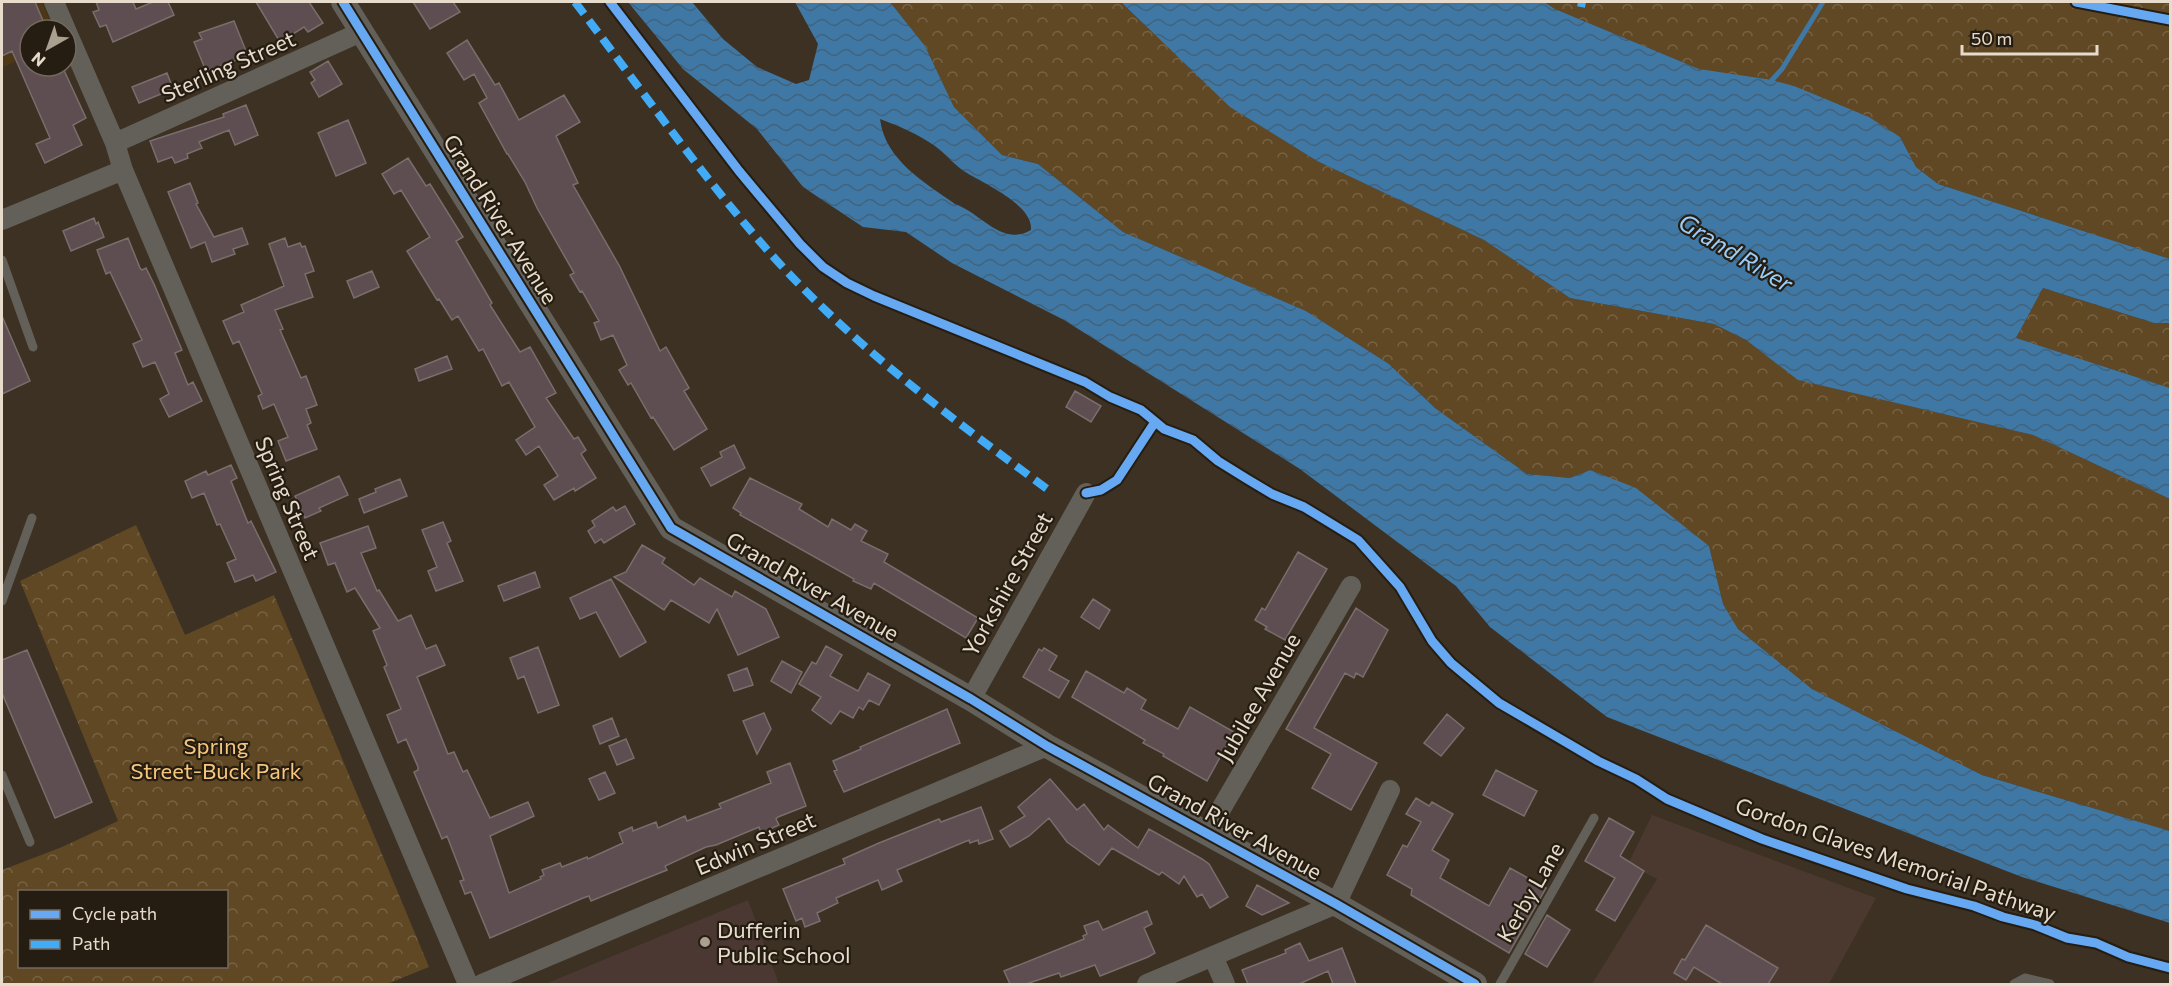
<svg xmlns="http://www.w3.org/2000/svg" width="2172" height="986" font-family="Commissioner,sans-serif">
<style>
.commercial{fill:#4b392f}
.built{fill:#4c3717}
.education{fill:#4b3832}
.forest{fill:url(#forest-crowns);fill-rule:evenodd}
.water{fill:url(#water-waves);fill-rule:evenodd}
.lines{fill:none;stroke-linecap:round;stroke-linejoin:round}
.stream{stroke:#4078a5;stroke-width:5}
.building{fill:#5e4e51;stroke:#786e6c;stroke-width:1.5}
.service{stroke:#636059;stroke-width:9}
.minor{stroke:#636059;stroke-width:20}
.tertiary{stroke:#636059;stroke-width:24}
.quiet{stroke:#42abf6;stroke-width:8;stroke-dasharray:15 8;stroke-linecap:butt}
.cycleway-casing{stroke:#251d11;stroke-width:13}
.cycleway{stroke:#66a8f1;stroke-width:9}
.poi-dot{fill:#aba090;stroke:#251d11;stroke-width:2}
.labels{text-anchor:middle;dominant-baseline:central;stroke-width:4.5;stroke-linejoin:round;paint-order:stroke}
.street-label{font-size:22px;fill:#e7dccc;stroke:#251d11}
.park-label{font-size:22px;fill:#f7c67e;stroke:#251d11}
.poi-label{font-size:22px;fill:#e7dccc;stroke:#251d11;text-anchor:start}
.water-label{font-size:24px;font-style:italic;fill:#9bcdf7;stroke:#251d11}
</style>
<defs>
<pattern id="forest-crowns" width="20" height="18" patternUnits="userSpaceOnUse" patternTransform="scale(1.5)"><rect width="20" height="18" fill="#604824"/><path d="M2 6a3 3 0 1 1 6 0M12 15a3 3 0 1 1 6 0" fill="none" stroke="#776243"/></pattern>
<pattern id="water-waves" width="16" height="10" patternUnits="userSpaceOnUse" patternTransform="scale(1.5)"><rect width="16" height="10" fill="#4078a5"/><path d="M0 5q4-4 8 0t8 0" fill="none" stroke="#42627b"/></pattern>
</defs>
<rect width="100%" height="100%" fill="#3c3122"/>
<path class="commercial" d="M1652,815L1876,898L1829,984H1592L1657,879L1628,864Z"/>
<path class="built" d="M2,2H42L54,30H30V54L2,68Z"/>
<path class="education" d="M748,900L779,984H545Z"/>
<path class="forest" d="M890,2H1121L1231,107L1317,161L1484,240L1570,298L1714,324L1746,340L1799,380L2033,435L2170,499V831L1982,775L1812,689L1738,629L1723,604L1709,546L1590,470L1570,478L1527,474L1435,408L1389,364L1306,311L1123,232L1038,164L1002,155L954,107L925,46Z
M1544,2H2170V259L1938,184L1916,167L1900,137L1699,69L1555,9Z
M2043,288L2154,323H2170V388L2016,338Z
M136,525L185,635L274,595L429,967L387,984H2V870L62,847L118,821L20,581ZM20,892H226V966H20Z"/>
<path class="water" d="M628,2H692L723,39L757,67L796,84L809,80L818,44L795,2H890L925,46L954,107L1002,155L1038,164L1123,232L1306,311L1389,364L1435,408L1527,474L1570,478L1590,470L1636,488L1709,546L1723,604L1738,629L1812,689L1982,775L2170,831V923L2022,877L1607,717L1490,627L1456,586L1300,469L1064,320L952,263L906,232L863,227L803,187L757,129L683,69ZM880,119C899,126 918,134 935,146C946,154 955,166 967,173C985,184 1033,205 1031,230C1002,247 981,213 955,204C924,182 885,160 880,119Z
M1121,2H1544L1555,9L1699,69L1772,80L1794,86L1869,117L1900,137L1916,167L1938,184L2170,259V323H2154L2043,288L2016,338L2170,388V499L2033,435L1798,380L1746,340L1714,324L1570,298L1484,240L1317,161L1230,107Z"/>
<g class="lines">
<path class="stream" d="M1772,80L1782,69L1823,2"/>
</g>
<path class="building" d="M2,2H35L47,30H30V66H62L86,118L73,125L82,145L45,163L36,144L50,138L12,51L2,56Z
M96,2H133L136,9L153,2H168L174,15L113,42L106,25L100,27L93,12L99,10Z
M256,2H309L323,23L308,32L304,27L280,42Z
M413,2H453L460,12L430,29Z
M234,21L248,56L206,71L194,42L202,39L199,33Z
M467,40L495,85L499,83L519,120L564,95L580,122L556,136L578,183L573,185L620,267L660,351L666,347L689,388L684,391L707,429L674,450L653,417L651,418L631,383L628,385L619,370L627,365L613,335L601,340L594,323L599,321L582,291L580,292L570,275L574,273L537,208L525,182L508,154H507L479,103L487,98L474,74L464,80L447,53Z
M328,61L342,84L319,97L311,83L315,80L310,72Z
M167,73L173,89L139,103L132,87Z
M246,105L258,135L235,145L229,130L199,142L202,148L187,154L188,158L175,163L172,157L158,162L150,141L224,117L223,114Z
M348,120L366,163L336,176L318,133Z
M408,158L426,186L430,184L463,237L456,241L492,303L490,305L520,352L530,347L556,393L546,398L574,439L578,437L586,450L581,454L596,478L575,491L574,488L554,500L544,485L558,476L539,446L526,455L516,440L535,427L509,382L502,386L483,349L479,351L458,316L452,320L439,299L437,300L407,251L430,237L401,190L394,194L382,174Z
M190,183L198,203L196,204L214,237L242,228L248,244L233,249L235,254L212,262L205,242L191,248L168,192Z
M94,218L96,224L98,222L104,237L71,251L63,231Z
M128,238L140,268L142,270L146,268L154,284L182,350L175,353L188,385L193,382L202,401L169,417L160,399L169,394L155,362L143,367L133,344L142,340L110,272L106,274L97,250Z
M285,238L288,247L300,243L302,247L305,246L314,271L305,274L313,297L275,310L283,329L280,330L301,378L306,376L317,405L306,409L311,423L307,425L317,449L286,461L278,441L288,437L274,404L263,409L258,396L262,394L239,341L233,344L223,321L244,312L241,305L284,286L269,244Z
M372,271L379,287L354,298L347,281Z
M2,316L30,381L2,394Z
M447,356L452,369L419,381L415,369Z
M1075,391L1101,406L1091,422L1066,407Z
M734,445L745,468L711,486L701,468L722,457L720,452Z
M231,465L237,478L231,481L248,523L251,521L276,572L256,581L253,575L235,582L227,563L236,559L220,524L217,525L204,493L192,498L185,481L206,471L208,475Z
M339,476L348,495L319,508L321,511L305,518L295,496Z
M750,478L802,504L799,509L828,527L832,519L851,530L855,524L867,531L861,541L888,554L884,562L978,618L966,638L874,583L871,589L853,581L854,579L740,515L741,513L733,508Z
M400,479L407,496L364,513L359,499L376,492L375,489Z
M625,506L635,524L604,543L601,539L595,543L588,531L595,526L592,521L613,507L616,511Z
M443,522L451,541L447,543L463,581L436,591L428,571L437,567L422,530Z
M368,526L376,548L361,553L377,591L379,590L398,621L411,615L426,649L436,645L445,665L417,677L448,754L454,752L463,772L467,770L490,818L528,802L534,816L490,836L509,893L541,879L540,877L544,875L542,870L560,863L562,867L587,857L588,859L623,843L619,833L632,827L633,831L656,822L658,828L685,816L687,821L721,808L719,804L771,783L767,772L790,763L806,806L778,817L776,819L779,825L761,833L759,827L716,845L706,847L665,866L667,870L642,880L591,901L589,896L583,898L490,938L471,892L465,894L460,881L464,880L447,836L442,839L414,772L418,770V767L406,739L398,743L387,715L401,709L384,667L387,665L373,631L380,628L355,588L347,592L335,563L328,565L320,543Z
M642,545L665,558L662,563L694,585L700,578L732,597L735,591L766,609L779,637L738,655L717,609L709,623L671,600L664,610L614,577L626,572Z
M1298,552L1327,569L1285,640L1265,629L1267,627L1255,620L1262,608L1265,610Z
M535,572L540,587L504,601L498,586Z
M611,579L646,642L620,657L596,612L580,619L570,598Z
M1093,599L1110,610L1099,629L1081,617Z
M1356,608L1388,630L1363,677L1356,673L1354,678L1345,673L1314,728L1377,763L1351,810L1312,788L1331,754L1286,729Z
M826,646L842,655L830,676L858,691L868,673L890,685L879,705L869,700L863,710L859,707L853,718L840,711L831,724L812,710L821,697L799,684L812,662L816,664Z
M538,647L559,705L538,713L524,676L518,679L510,658Z
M1044,648L1057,656L1049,670L1069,681L1059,698L1023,677L1039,649L1042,651Z
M27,650L92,802L55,818L2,693V660Z
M782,661L802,672L791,693L771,681Z
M747,668L753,685L734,691L728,675Z
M1086,671L1124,693L1127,688L1146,700L1141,709L1178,729L1190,707L1234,732L1207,781L1163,756L1164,754L1143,743L1145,740L1072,697Z
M947,709L960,743L844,792L834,771L837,770L833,761L861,749L860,747Z
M764,713L771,729L757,754L743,721Z
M1447,714L1464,728L1441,756L1424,743Z
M612,718L619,736L600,744L593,726Z
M626,739L634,758L617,765L609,746Z
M1496,770L1537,791L1524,816L1483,795Z
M605,772L615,793L599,800L589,779Z
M1050,779L1077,810L1084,804L1104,830L1108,825L1138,848L1149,829L1202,859L1209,864L1228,897L1210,908L1202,894L1197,897L1184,876L1179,884L1162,872L1159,875L1112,848L1099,865L1067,842L1049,818L1029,836L1010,847L1000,831L1025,816L1018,807Z
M1416,798L1429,806L1432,802L1453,814L1432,850L1449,860L1440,878L1489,906L1510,868L1546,888L1509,953L1411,895L1412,889L1387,875L1403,845L1407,847L1421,822L1406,814Z
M981,807L993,839L979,844L978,840L970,843L969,840L897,870L902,881L882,890L878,880L836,898L838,903L817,913L820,921L805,927L802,918L796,921L783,889L845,864L843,859L879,843L939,819L941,822Z
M1609,818L1634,832L1620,856L1644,871L1615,921L1596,910L1615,878L1585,861Z
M1257,885L1289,903L1262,915L1246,906Z
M1147,911L1152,924L1144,928L1155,953L1148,957L1100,976L1095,965L1061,977L1059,973L1026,984H1010L1004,971L1084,939L1083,936L1087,934L1084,926L1098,921L1103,930Z
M1547,915L1570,930L1547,967L1525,954Z
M1706,925L1778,968L1768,984H1722L1694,967L1686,980L1674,973L1682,959L1685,960Z
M1300,943L1309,961L1342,948L1356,984H1333L1328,971L1299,984H1248L1242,970L1286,953L1285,950Z"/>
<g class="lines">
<path class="service" d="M2,260L33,347
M2,601L32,518
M2,775L30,842
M1500,984L1594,818
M2014,984L2025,978L2050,984"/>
<path class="minor" d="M54,2L66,30
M66,30L115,143L123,170L468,984
M115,143L361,32
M2,220L123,170
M971,699L1086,493
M1207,833L1351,586
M1213,956L1225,984
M482,984L1047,746
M1147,984L1336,904L1390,790"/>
<path class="tertiary" d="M343,2L671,528L971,699L1047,746L1336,904L1475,984"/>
<path class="quiet" d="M575,2C639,86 700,174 770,253C852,345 951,418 1050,491
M1581,7L1582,2"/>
<g class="cycleway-casing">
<path id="cycleway" d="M343,2L671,528L971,699L1047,746L1336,904L1475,984
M610,2L739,171L800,244L823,267L847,283L874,296L1085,382L1110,397L1141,410L1164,429L1193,440L1218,461L1247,479L1272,494L1304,507L1358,540L1400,587L1432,641L1451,663L1499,703L1598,761L1636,779L1667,799L1762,839L1907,889L1974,906L2003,917L2035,925L2067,938L2096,943L2128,957L2170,968
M2076,2L2170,20
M1086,493L1101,490L1117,480L1155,422"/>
</g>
<use href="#cycleway" class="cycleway"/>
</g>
<circle class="poi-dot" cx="705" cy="942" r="6"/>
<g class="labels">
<g class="street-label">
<text transform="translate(228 66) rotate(-24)">Sterling Street</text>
<text transform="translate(501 219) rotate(58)">Grand River Avenue</text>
<text transform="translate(288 498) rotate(67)">Spring Street</text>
<text transform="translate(1007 584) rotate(-61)">Yorkshire Street</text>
<text transform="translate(813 586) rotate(30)">Grand River Avenue</text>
<text transform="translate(1258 697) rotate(-60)">Jubilee Avenue</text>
<text transform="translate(1235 826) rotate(29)">Grand River Avenue</text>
<text transform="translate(755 843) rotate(-23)">Edwin Street</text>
<text transform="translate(1896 859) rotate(19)">Gordon Glaves Memorial Pathway</text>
<text transform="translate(1530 892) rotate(-60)">Kerby Lane</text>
</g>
<g class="park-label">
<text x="216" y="745">Spring<tspan x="216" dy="25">Street-Buck Park</tspan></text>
</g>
<g class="poi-label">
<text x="717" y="929">Dufferin<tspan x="717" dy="25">Public School</tspan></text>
</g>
<g class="water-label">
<text transform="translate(1736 252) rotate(31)">Grand River</text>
</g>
</g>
<rect width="2172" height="986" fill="none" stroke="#e7dccc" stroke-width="6"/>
<rect x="18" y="890" width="210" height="78" fill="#251d11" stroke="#73695c" stroke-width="1.5"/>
<rect x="30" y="910" width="30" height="9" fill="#66a8f1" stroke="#73695c" stroke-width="1.5"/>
<text x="72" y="920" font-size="18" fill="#e7dccc">Cycle path</text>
<rect x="30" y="940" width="30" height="9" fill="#42abf6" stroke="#73695c" stroke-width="1.5"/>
<text x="72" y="950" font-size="18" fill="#e7dccc">Path</text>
<g transform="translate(48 48) rotate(220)"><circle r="28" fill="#251d11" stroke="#73695c" stroke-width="1.5"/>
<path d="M0-4.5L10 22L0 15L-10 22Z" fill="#aba090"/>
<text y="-9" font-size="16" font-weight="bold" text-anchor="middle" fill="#e7dccc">N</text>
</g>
<path d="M1962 45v9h135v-9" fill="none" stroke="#e7dccc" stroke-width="3"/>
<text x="1971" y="45" font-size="18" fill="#e7dccc" stroke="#251d11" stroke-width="4.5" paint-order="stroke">50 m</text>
</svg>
